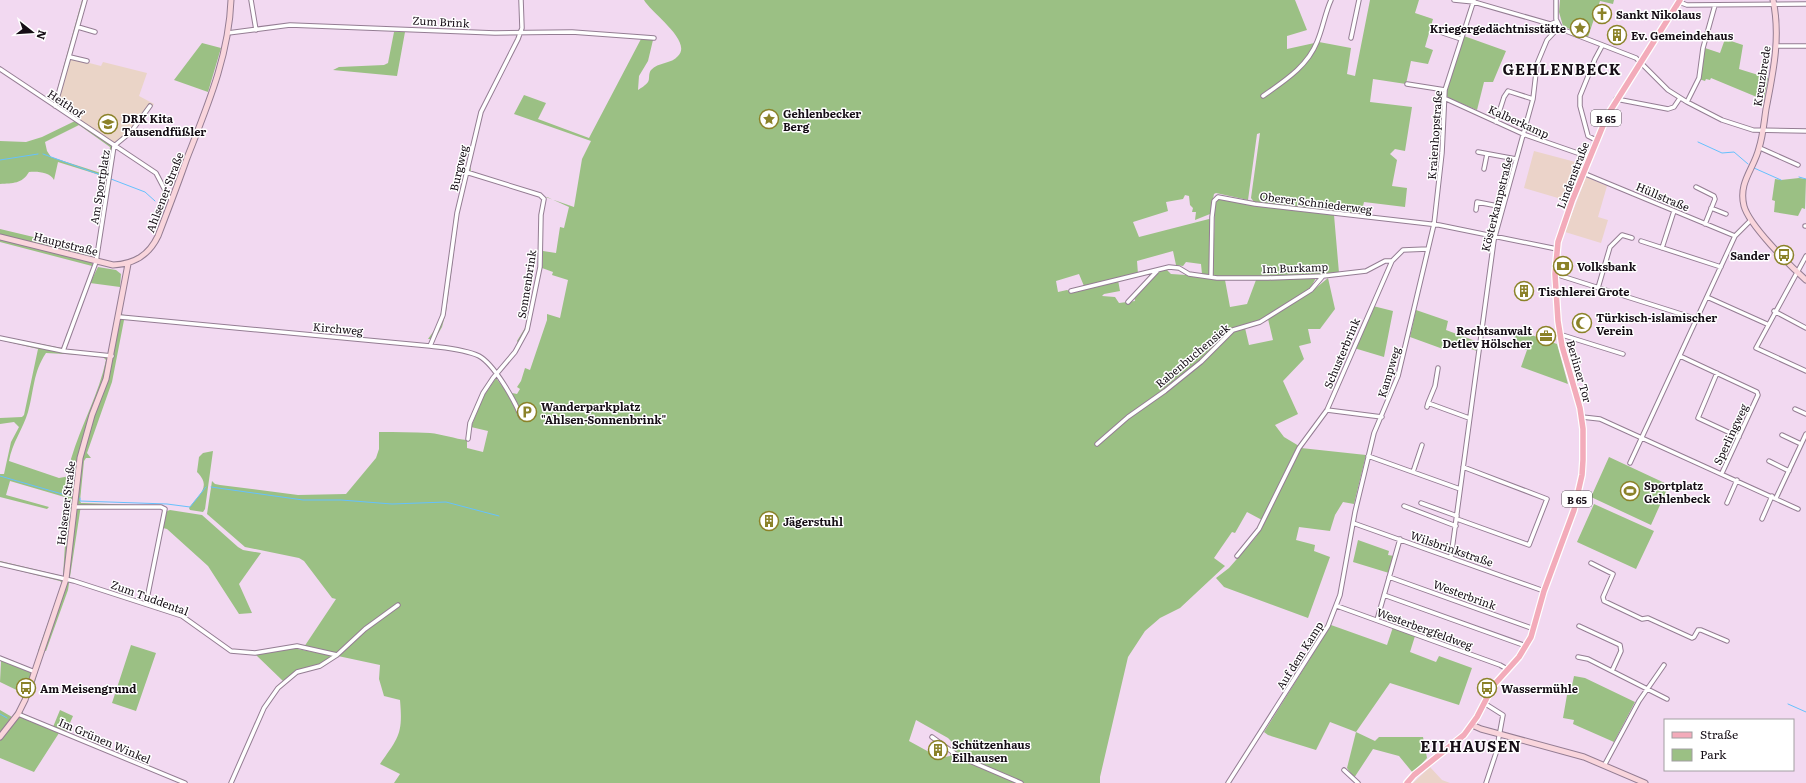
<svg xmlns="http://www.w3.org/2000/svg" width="1806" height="783" font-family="Literata,serif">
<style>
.commercial{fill:#ebd3c9}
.education{fill:#ead4c7}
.green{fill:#9bc084;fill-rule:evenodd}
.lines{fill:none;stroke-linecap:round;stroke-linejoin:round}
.stream{stroke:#66c1fd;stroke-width:1}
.street-casing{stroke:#947d93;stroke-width:5.5}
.secondary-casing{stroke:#947d93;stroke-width:7}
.primary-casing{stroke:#fff;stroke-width:8}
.street{stroke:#fff;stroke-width:3.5}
.secondary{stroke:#f9d5dc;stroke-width:5}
.primary{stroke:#f3abba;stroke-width:5.5}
.labels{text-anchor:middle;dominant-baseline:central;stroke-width:3;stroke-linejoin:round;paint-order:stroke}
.shield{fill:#fff;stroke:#5c565c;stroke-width:1}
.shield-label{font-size:10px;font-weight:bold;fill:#160e16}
.poi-label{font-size:11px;font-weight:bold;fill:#160e16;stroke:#fff;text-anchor:start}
.street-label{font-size:11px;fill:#160e16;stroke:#fff}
.district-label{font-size:15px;font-weight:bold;letter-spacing:1px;fill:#160e16;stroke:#fff}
</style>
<rect width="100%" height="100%" fill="#f2d9f1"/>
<path class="commercial" d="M1534,151L1583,164L1568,201L1524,188Z
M1586,177L1607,186L1598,217L1608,220L1601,243L1565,232Z
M1430,767L1442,780L1450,783H1413Z"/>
<path class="education" d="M70,58L101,66L103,62L147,73L139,96L154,104L132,134L116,145L57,104Z"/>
<path class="green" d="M82,0H85L57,104L116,145L102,237H98L106,177L58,162L54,180C50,172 37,171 29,172C22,184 13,183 0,184V141L26,142L42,137L75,121L0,71V67L52,101H54ZM79,125L110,147L107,175L51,157L47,151L45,142Z
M644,0H1295L1307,30L1287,36V49L1319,42L1351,48L1347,74L1355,76L1370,0H1419L1415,13L1433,19L1425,47L1433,50L1428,64L1411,61L1406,84L1373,79L1370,102L1412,107L1405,151L1395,149L1390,154L1397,160L1392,186L1407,188L1405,207L1364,202L1361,215L1254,202L1251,198L1260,133L1257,134L1248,200L1216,193L1214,194L1210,214L1195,220L1196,212H1192L1193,208L1190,205L1189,196L1185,195L1183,199L1166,202L1168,211L1133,222L1139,237L1209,219L1211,220L1209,274H1202L1201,264L1186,262L1183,266L1176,265L1173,251L1137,261L1138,274L1084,286L1079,274L1056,281L1058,292L1067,290L1072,292L1118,280L1120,291L1104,294L1102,296L1115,297L1119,303L1135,301L1134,296C1142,286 1153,272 1165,268L1171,274L1186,275L1225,280L1230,307L1247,304L1256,280L1316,278L1310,289L1259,321L1241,327L1242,330L1245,328L1249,345L1273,340L1268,319L1311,292L1328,278L1335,309L1320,329H1308L1311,343L1299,346L1304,359L1283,381L1298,414L1275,425L1284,437L1299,446L1262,520L1247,512L1235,533L1232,532L1214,558L1225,566L1180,608L1160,618L1145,631L1128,657L1100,777V783H394L400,774L380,764C399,737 403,734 400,700L384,696L379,679L380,665L338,656L366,630L399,605L397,603L365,628L337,654L304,647L336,599L332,598L304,561L299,558L245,547L207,514L212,481L215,484L220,485L298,495L346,494L376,458L379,449V432C396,432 413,432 430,433C442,434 455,439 467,440V448L483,452L488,431L471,427L483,397L496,378L509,395L512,393L517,394L520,389L517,387L521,381L525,368L530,370L547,320V314L560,318L568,280L552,275L553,272L542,268L543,251L556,253L560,227L564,228L569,207L547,197L543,199L540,215L539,267L530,318L527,330L519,344L517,341L528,323L538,267L540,214L543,199L539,196L472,175L468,176L459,214L446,312L442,327L435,339H428L438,325L444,300L454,219L478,115L490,91L480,111L476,128H479L470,165L471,171L574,207L582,159L591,141L514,114L524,95L546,103L538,119L589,138L641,39L653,40L648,61L639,76L638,90C641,88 646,85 648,82C650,79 648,74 651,70C658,62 672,64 678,56C693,41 651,13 644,0ZM916,720L948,738L955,745L950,756L940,758L909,741Z
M1560,0H1614L1613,4L1600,1L1588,37L1563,26L1559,12Z
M394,32H405L397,76L333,70L339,67L384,65L388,63Z
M1464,36L1506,51L1493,82H1484L1477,110L1448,98L1446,94Z
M1725,39L1743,45L1739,69L1768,78L1764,100L1711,78L1710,80L1706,79L1705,81L1699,79L1705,48L1720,53Z
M202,43L221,48L208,92L174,80Z
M1799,178L1806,179L1805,209L1802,208L1798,216L1774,212L1775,201L1772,200L1775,179L1781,180Z
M1220,198L1249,204L1334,215L1339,273L1315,275L1217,277L1213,275L1215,204L1217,200Z
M0,229L63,244L75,251L94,257L92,266L0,242Z
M98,267L116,270L121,274L120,287L90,283Z
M1373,306L1393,311L1384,357L1354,348Z
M1416,310L1448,321L1446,330L1478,342L1477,351L1445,340L1443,349L1410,337Z
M118,314L125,315L112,382L87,453L91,458H86L84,461L80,501L81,503H84L136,505H81L68,590L46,651H45L44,653L38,651L62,583L60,581L0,566V561L63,576L68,498L10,481L6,495L49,507L47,509L0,497V474H4L11,442L19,427L14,422L0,424V418L22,417L24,415L38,349L0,340V336L62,348L67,333L70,334L66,349L110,354ZM46,353L102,356L106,360C99,394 81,425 71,459L72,462L70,476L59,478L9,461C12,443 23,429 28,412C34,391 33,372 46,353Z
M1517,330L1557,344L1568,384L1521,367L1527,350L1512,345Z
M1301,448L1366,455L1354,504L1343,502L1335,515L1330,531L1299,527L1296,540L1315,545L1314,551L1330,557L1308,618L1224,587L1216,578L1229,568L1256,537Z
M213,451L205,509L203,512L190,510L189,508C199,494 212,487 197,472L199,457L203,453Z
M1609,457L1669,485L1651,525L1591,497Z
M1594,504L1654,531L1636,569L1577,542Z
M170,510L202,515L238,547L243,550L261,553L239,584L252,613L239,614L208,566L167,529L163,528L167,511Z
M1358,540L1389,551L1388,555L1394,556L1389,573L1353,562Z
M1331,625L1387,645L1393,627L1415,636L1410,652L1436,662L1439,656L1472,668L1459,705L1390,683L1356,732L1375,741L1379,737H1423L1427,758L1413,773L1399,756L1373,749L1354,778L1347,768L1356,732L1330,722L1316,750L1268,735L1264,732Z
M131,645L156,653L136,711L112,703Z
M292,648L335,656L319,665L296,671L283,681L256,655Z
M0,656L14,661L13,665L37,674L31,697L0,682L1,662Z
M1574,676L1585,678L1635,702L1614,742L1573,724L1574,720L1563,718L1567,695H1570Z
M18,709L23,712L21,717L59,733L34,772L0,758V710L12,717Z
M60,710L73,716L66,732L53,727Z"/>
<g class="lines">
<path class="stream" d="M1698,142L1722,153L1734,152L1748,164
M43,154L106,177
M0,160L38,154
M1754,168L1781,180
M1799,177L1806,179
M111,179L145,192L155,201
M0,476L69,496
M211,487L303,500H341L392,504L446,502L499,516
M80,498V501L167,504L190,507L206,487
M1788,704L1806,712
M0,714L7,718"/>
<g class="street-casing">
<path id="street" d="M251,0L256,30
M1454,0L1474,2L1550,24L1556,22
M1556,0V19L1561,29L1636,58L1668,90L1687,102L1722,120L1753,130L1806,131
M1679,2L1687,5L1806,4
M78,27L95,32
M228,33L290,25L495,33L572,32L654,38
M1443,33L1461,39
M1351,38L1359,0
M1776,46H1806
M70,57L87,61
M0,69L156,173L168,196L172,200
M1407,84L1445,90
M1263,96C1284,81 1307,67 1317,42C1323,28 1325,13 1331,0
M1444,98L1523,134L1589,157
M1616,99L1668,109L1674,107L1680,98
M1687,102L1699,78L1703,48L1715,5
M55,106L85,0
M1496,122L1504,97L1508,91L1533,99
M1596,140L1588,136L1580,106V96L1595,59L1602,46
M1760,148L1798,165
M1478,152L1516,159
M1484,169L1487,154
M466,172L540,195L544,199L541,215L540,267L527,330L515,352L493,378L483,393L470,423L468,439
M1583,173L1735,236
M1696,187L1714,196L1715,199L1705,224
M1711,208L1726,214
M1476,210L1477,202L1503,207
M1805,226H1806
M1641,241L1721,267
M1662,248L1674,211
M1806,256L1756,348L1806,371
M1555,274L1697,319
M1211,277L1212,217L1214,201L1218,197L1255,204L1439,225L1557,249
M1598,288L1610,247L1622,235L1632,238
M1071,291L1169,267L1179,268L1189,274L1217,278H1268L1323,276L1366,271L1385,261H1392
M1707,297L1767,324
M1128,302L1157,271
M1774,311L1806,328
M120,317L430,346C445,348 464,349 479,356C494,364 515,401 521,417
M1559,334L1623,354
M0,338L63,351L112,356
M430,346L443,315L457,213L481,112L518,39L522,28L521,0
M63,351L96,262L114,146L131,132L150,106
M1680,356L1757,392L1758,395L1722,473
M1717,373L1698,418L1739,437
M1428,403L1435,386L1438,368
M1427,407L1428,403L1469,418
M1795,409L1806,414
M1327,410L1382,417
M1582,417L1600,419L1798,509
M1782,435L1801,444
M1097,444L1128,417L1165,391L1201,362L1233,330L1260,322L1311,290L1323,276
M1368,456L1460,489
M1769,461L1789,471
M1630,463L1735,236L1751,220
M1413,472L1422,445
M1776,498L1806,434
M1421,503L1457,516
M1727,503L1737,480
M1404,506L1456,526
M74,507H161L165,509L146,604
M1457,519L1529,545L1547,499L1463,467
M1762,519L1772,496
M1353,523L1544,591
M1237,556L1259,529L1299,448L1327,410L1392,261L1403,250L1428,249
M1451,557L1494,240L1533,99L1537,64L1547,40L1559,27
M1591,563L1613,574L1603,597L1604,601L1642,619L1648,618L1692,638L1694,637L1698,630H1701L1727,641
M0,564L74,581L182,616L231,651L255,653L297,646L337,655
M1389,577L1534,629
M1384,595L1526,646
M1337,606L1500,665L1507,669
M1377,620L1400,539
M1579,626L1620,645L1621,651L1612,671
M1578,657L1588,659L1667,699
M0,658L35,672
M1484,703L1503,715L1496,753L1486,783
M18,714L185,783
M932,737L958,756L1021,783
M1605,764L1639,701L1664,665
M1344,770L1358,783
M231,783L264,708L278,688L297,672L320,666L337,655L365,629L398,605
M1228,783L1328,626L1340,595L1355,512L1374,433L1398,376L1434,224L1442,153L1445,90L1474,0"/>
</g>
<g class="secondary-casing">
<path id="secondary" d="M1773,0C1781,37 1773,73 1766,109C1764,122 1763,136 1759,148C1754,169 1738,182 1744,206C1749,225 1790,266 1806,280
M0,237L113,265C135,264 149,255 158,236C168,210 178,184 187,158C207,107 229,56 231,0
M1472,725L1481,729L1584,757L1645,783
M0,737L18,714L25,700L66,579L80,458L92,415L106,379L128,264"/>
</g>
<g class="primary-casing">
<path id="primary" d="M1407,783L1414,775L1464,735L1477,717L1493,686L1519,657L1531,637L1544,591L1574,510L1582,475L1583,460V429L1580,408L1562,346L1558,321L1555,274L1558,242L1572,201L1607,116L1680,0"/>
</g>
<use href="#street" class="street"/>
<use href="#secondary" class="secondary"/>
<use href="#primary" class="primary"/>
</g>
<defs>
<g id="church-ring" transform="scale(1)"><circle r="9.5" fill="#fff" stroke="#8b8229" stroke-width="1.5"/><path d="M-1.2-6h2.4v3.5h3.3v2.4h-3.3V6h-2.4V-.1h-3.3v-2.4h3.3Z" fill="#8b8229"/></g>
<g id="sight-ring" transform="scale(1)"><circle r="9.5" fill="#fff" stroke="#8b8229" stroke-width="1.5"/><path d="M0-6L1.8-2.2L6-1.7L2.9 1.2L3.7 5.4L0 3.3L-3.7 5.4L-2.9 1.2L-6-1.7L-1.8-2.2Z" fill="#8b8229"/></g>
<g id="building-ring" transform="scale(1)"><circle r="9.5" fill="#fff" stroke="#8b8229" stroke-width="1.5"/><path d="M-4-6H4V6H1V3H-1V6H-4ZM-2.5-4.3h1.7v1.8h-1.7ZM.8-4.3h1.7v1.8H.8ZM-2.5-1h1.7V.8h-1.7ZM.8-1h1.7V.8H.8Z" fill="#8b8229"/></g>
<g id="school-ring" transform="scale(1)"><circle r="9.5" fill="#fff" stroke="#8b8229" stroke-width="1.5"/><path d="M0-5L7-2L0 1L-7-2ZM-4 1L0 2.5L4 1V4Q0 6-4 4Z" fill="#8b8229"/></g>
<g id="bus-ring" transform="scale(1)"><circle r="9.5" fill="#fff" stroke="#8b8229" stroke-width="1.5"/><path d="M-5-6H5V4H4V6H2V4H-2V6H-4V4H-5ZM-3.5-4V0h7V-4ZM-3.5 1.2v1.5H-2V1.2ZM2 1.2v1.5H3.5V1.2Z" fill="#8b8229"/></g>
<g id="bank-ring" transform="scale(1)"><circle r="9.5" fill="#fff" stroke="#8b8229" stroke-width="1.5"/><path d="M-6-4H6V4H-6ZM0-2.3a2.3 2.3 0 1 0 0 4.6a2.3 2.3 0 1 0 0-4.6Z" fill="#8b8229"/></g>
<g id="mosque-ring" transform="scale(1)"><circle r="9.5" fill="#fff" stroke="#8b8229" stroke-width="1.5"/><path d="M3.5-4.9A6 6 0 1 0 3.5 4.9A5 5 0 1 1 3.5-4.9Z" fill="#8b8229"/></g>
<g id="office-ring" transform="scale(1)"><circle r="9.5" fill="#fff" stroke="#8b8229" stroke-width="1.5"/><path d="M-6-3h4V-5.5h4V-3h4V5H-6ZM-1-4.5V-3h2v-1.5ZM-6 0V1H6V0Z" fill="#8b8229"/></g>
<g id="parking-ring" transform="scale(1)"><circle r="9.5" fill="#fff" stroke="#8b8229" stroke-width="1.5"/><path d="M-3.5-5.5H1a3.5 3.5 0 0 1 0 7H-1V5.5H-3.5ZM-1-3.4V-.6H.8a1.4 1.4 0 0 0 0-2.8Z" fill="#8b8229"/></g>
<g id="stadium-ring" transform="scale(1)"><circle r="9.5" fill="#fff" stroke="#8b8229" stroke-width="1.5"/><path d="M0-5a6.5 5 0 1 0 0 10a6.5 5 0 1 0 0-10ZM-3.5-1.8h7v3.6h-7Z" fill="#8b8229"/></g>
</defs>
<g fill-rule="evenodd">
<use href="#church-ring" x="1602" y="14"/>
<use href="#sight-ring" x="1580" y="28"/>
<use href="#building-ring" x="1617" y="35"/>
<use href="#sight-ring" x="769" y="119"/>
<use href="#school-ring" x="108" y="124"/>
<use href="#bus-ring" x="1784" y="255"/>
<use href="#bank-ring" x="1563" y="266"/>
<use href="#building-ring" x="1524" y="291"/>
<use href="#mosque-ring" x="1582" y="323"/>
<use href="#office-ring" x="1546" y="336"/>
<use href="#parking-ring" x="527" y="412"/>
<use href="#stadium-ring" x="1630" y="491"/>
<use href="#building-ring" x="769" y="521"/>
<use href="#bus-ring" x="26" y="688"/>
<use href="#bus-ring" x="1487" y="688"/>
<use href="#building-ring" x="938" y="750"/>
</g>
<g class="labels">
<g class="shield">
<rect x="1591" y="110" width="30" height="16" rx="3"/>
<rect x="1562" y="491" width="30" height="16" rx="3"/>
</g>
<g class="shield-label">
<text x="1606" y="118">B 65</text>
<text x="1577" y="499">B 65</text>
</g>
<g class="poi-label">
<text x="1616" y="14">Sankt Nikolaus</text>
<text x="1566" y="28" text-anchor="end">Kriegergedächtnisstätte</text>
<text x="1631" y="35">Ev. Gemeindehaus</text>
<text x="783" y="113">Gehlenbecker<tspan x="783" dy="13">Berg</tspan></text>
<text x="122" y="118">DRK Kita<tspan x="122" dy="13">Tausendfüßler</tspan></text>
<text x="1770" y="255" text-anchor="end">Sander</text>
<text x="1577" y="266">Volksbank</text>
<text x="1538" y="291">Tischlerei Grote</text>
<text x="1596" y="317">Türkisch-islamischer<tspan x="1596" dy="13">Verein</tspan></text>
<text x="1532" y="330" text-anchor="end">Rechtsanwalt<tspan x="1532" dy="13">Detlev Hölscher</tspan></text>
<text x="541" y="406">Wanderparkplatz<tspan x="541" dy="13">"Ahlsen-Sonnenbrink"</tspan></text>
<text x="1644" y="485">Sportplatz<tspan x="1644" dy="13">Gehlenbeck</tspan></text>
<text x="783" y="521">Jägerstuhl</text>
<text x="40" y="688">Am Meisengrund</text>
<text x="1501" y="688">Wassermühle</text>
<text x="952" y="744">Schützenhaus<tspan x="952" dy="13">Eilhausen</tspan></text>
</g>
<g class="street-label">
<text transform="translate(441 21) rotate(3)">Zum Brink</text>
<text transform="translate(1761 76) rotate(-81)">Kreuzbrede</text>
<text transform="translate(66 103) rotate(34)">Heithof</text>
<text transform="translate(1519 121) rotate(24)">Kalberkamp</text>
<text transform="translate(1434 135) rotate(-86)">Kraienhopstraße</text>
<text transform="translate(458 168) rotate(-77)">Burgweg</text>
<text transform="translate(1572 175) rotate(-69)">Lindenstraße</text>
<text transform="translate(99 187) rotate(-81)">Am Sportplatz</text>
<text transform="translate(164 192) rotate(-69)">Ahlsener Straße</text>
<text transform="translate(1663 196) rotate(23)">Hüllstraße</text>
<text transform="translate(1316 202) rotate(7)">Oberer Schniederweg</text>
<text transform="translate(1496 204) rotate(-76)">Kösterkampstraße</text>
<text transform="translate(66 243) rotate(14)">Hauptstraße</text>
<text transform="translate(1295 267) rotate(-2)">Im Burkamp</text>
<text transform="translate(526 284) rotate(-81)">Sonnenbrink</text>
<text transform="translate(338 328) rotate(5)">Kirchweg</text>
<text transform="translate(1341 353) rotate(-67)">Schusterbrink</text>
<text transform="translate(1192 355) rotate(-40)">Rabenbuchensiek</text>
<text transform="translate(1580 371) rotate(74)">Berliner Tor</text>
<text transform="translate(1388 372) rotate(-73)">Kampweg</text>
<text transform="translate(1730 434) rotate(-65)">Sperlingweg</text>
<text transform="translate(65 503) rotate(-83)">Holsener Straße</text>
<text transform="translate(1452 548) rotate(19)">Wilsbrinkstraße</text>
<text transform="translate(1465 594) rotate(20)">Westerbrink</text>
<text transform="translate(150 597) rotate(20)">Zum Tuddental</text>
<text transform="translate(1425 628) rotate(20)">Westerbergfeldweg</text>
<text transform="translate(1299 655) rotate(-58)">Auf dem Kamp</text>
<text transform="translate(105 740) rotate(23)">Im Grünen Winkel</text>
</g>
<g class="district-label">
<text x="1562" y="68">GEHLENBECK</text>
<text x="1471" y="745">EILHAUSEN</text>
</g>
</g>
<rect x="1664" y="719" width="130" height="52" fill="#ffffff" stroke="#a29fa2"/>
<rect x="1672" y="732" width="20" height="6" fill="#f3abba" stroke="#a29fa2"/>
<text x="1700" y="739" font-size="12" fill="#160e16">Straße</text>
<rect x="1672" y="749" width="20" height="12" fill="#9bc084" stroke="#a29fa2"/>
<text x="1700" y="759" font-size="12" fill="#160e16">Park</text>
<g transform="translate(32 32) rotate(107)" stroke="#ffffff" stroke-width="3" paint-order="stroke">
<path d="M0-3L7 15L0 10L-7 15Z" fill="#160e16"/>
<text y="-6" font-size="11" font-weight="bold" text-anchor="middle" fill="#160e16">N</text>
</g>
</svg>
